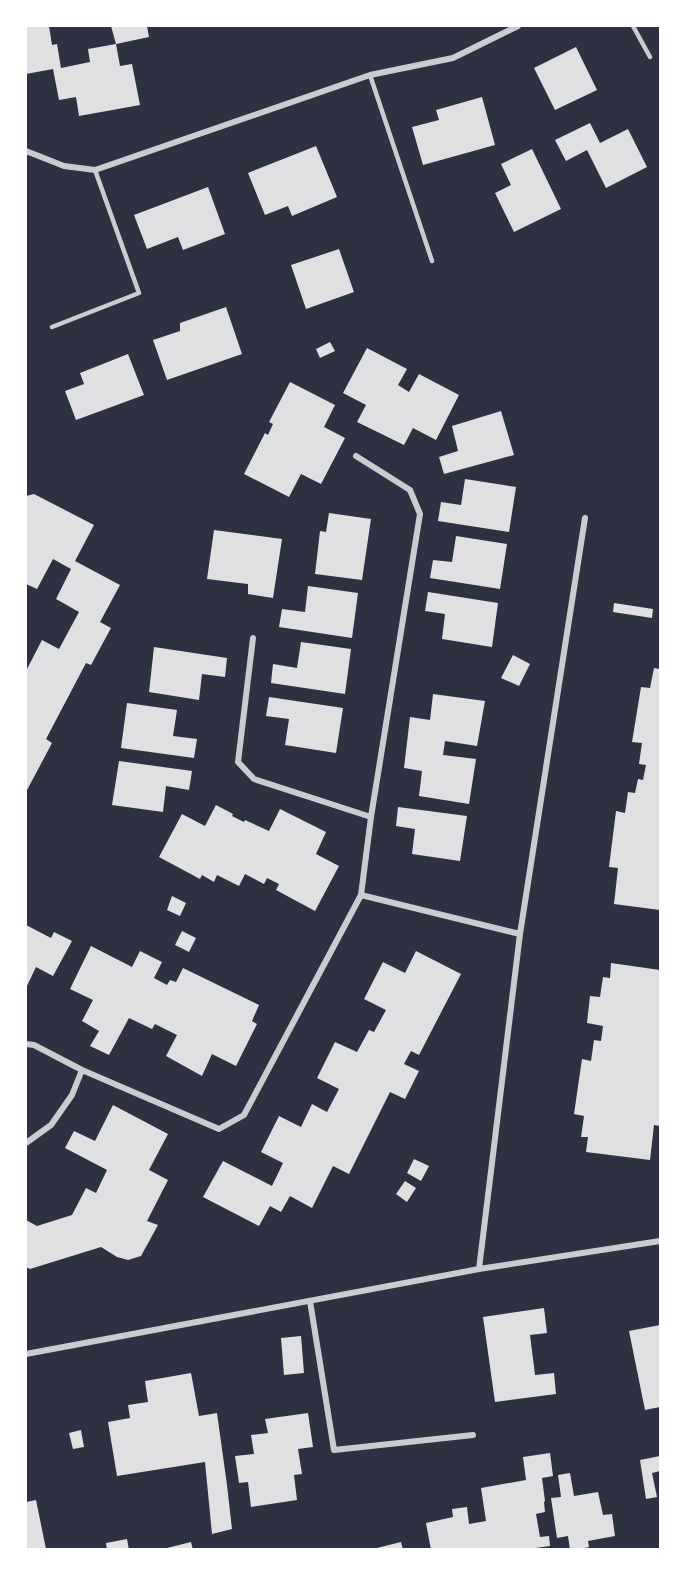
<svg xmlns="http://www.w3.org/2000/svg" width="686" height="1575" font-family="'DM Sans',sans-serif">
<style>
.building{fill:#e0e0e3}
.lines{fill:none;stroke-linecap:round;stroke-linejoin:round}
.service{stroke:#caccd0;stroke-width:4.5}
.minor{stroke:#caccd0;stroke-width:6}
</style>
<rect width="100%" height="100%" fill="#2d3142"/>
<path class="building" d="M26,26H49L52,45L57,44L61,68L90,62L88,49L116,44L120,66L132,64L140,105L79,116L76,97L59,100L53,69L26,74Z
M111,26H147L149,37L116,44Z
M576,47L597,90L555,110L534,68Z
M482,97L495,145L423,165L412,127L439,120L436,110Z
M590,123L600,143L628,129L647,167L606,188L587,150L566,161L555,140Z
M316,146L337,197L292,216L288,206L265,215L248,173Z
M532,149L561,209L514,232L495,193L511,185L501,164Z
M208,187L225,234L183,250L178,237L147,249L134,215Z
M339,249L354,292L306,309L291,265Z
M226,307L242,354L167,380L153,340L180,331V323Z
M330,342L335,351L320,358L316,349Z
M367,348L407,369L398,385L409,392L419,374L459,395L436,440L413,428L404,445L357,422L366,405L343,393Z
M128,354L144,395L76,420L65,391L84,384L80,373Z
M290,382L335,405L324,427L345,438L321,484L301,474L289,497L244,474L265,433L268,435L273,424L269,422Z
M501,411L514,455L444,474L439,457L458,451L452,426Z
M465,479L516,487L509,532L438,521L441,502L461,505Z
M34,494L94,525L75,561L120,585L100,622L111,628L91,665L86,663L46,739L52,743L26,792V671L42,640L59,649L79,612L56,599L71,569L53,559L37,589L26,584V496Z
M329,513L371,519L362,580L315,574L320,531L326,532Z
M214,530L282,539L273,598L248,594V584L207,579Z
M456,536L507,544L500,589L430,578L433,560L452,562Z
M308,586L358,593L352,638L279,627L282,609L305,612Z
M428,592L498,603L492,647L442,639L445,614L425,611Z
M614,603L653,609L652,618L613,612Z
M301,642L351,649L345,694L271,683L273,664L297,668Z
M154,647L227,658L225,677L202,674L199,700L149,692Z
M513,655L530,664L519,686L501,678Z
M654,668L660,669V910L614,904L618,868L609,867L616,811L625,813L628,792L635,793L638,779L643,780L646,765L639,764L642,743L632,742L641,687L650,688Z
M433,694L485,701L477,746L445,741L443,755L476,759L469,804L419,796L422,771L404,768L410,717L430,720Z
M269,697L343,708L336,753L285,745L289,719L266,716Z
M127,703L177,710L173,736L197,739L194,758L121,748Z
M119,761L192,771L189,790L166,786L163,812L112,805Z
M216,805L233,814L232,816L244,822L245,820L269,831L280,809L326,832L316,854L339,866L315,911L276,890L279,884L267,878L264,884L245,874L239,886L217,875L214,882L202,875L200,879L159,857L182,814L205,826Z
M398,807L467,816L460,861L412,854L415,829L396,826Z
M172,896L186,903L180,916L167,910Z
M26,925L51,938L54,932L72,941L53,976L36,967L26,988Z
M182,931L196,938L189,952L175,945Z
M91,946L132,967L140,951L162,962L154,978L167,985L170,980L176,982L183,968L259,1005L252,1021L257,1024L236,1066L212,1054L202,1076L166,1056L177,1035L155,1024L152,1029L129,1018L109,1055L90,1046L99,1031L82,1021L93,1000L70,989Z
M416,951L461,974L419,1055L411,1051L404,1064L419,1071L405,1099L390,1092L349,1174L333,1166L312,1208L290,1196L281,1212L270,1206L259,1226L203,1197L223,1161L272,1186L283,1163L261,1152L279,1116L301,1127L312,1104L327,1112L339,1089L317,1078L335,1042L357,1052L369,1030L374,1032L386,1010L364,999L383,962L405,973Z
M611,963L660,970V1126L654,1125L650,1160L586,1152L588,1137H581L584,1116L574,1114L582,1059L591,1061L594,1040L601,1041L603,1026L587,1023L590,996L600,997L603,977L610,978Z
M113,1105L168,1134L149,1170L168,1180L147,1221L158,1225L141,1256L128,1260L117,1257L101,1247L30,1269L26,1267V1220L37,1226L72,1215L86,1188L96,1193L107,1170L65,1148L74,1131L95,1141Z
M414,1159L429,1166L421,1181L407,1173Z
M405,1181L416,1188L407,1202L396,1194Z
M544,1308L547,1333L530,1335L535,1375L554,1373L556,1394L495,1402L483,1317Z
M660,1325V1407L645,1410L629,1331Z
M301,1336L304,1373L284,1375L281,1338Z
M191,1373L199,1416L217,1413L227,1485L232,1529L212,1534L205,1462L117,1476L108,1422L130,1418L128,1405L148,1402L145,1381Z
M308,1413L313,1447L298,1449L302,1474L294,1475L297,1500L251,1507L248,1482L239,1483L235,1456L254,1454L251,1435L268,1433L265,1419Z
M81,1430L84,1447L73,1449L69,1433Z
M550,1453L553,1476L542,1478L545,1501L544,1502L545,1512L536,1514L540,1537L549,1536L550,1546L521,1550H431L426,1523L453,1517L452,1509L467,1507L469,1524L486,1521L481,1488L526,1480L523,1457Z
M660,1456V1471L652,1473L657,1497L646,1499L640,1460Z
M570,1473L574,1496L598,1492L603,1515L612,1514L615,1536L588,1541L589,1547L577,1550H570L568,1536L557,1538L551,1498L561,1497L558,1475Z
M36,1500L46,1549L26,1550V1502Z
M127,1539L129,1550H107L106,1543Z
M191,1542L193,1550H163V1549Z
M401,1542L403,1550H373V1549Z"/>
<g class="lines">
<path class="service" d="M633,26L650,57
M370,75L432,261
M52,327L139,293L95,170"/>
<path class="minor" d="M26,151L64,166L95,170L370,75L453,58L518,26
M356,456L410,490L420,514L371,817L361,895
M253,638L238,762L254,779L371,817
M26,1044L34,1045L82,1070L219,1129L244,1115L361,895L520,934
M26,1143L51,1125L72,1095L82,1070
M479,1269L520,934L585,518
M310,1301L334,1450L473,1435
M26,1354L479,1269L660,1241"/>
</g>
<rect width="686" height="1575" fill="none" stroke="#ffffff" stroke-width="54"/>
</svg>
